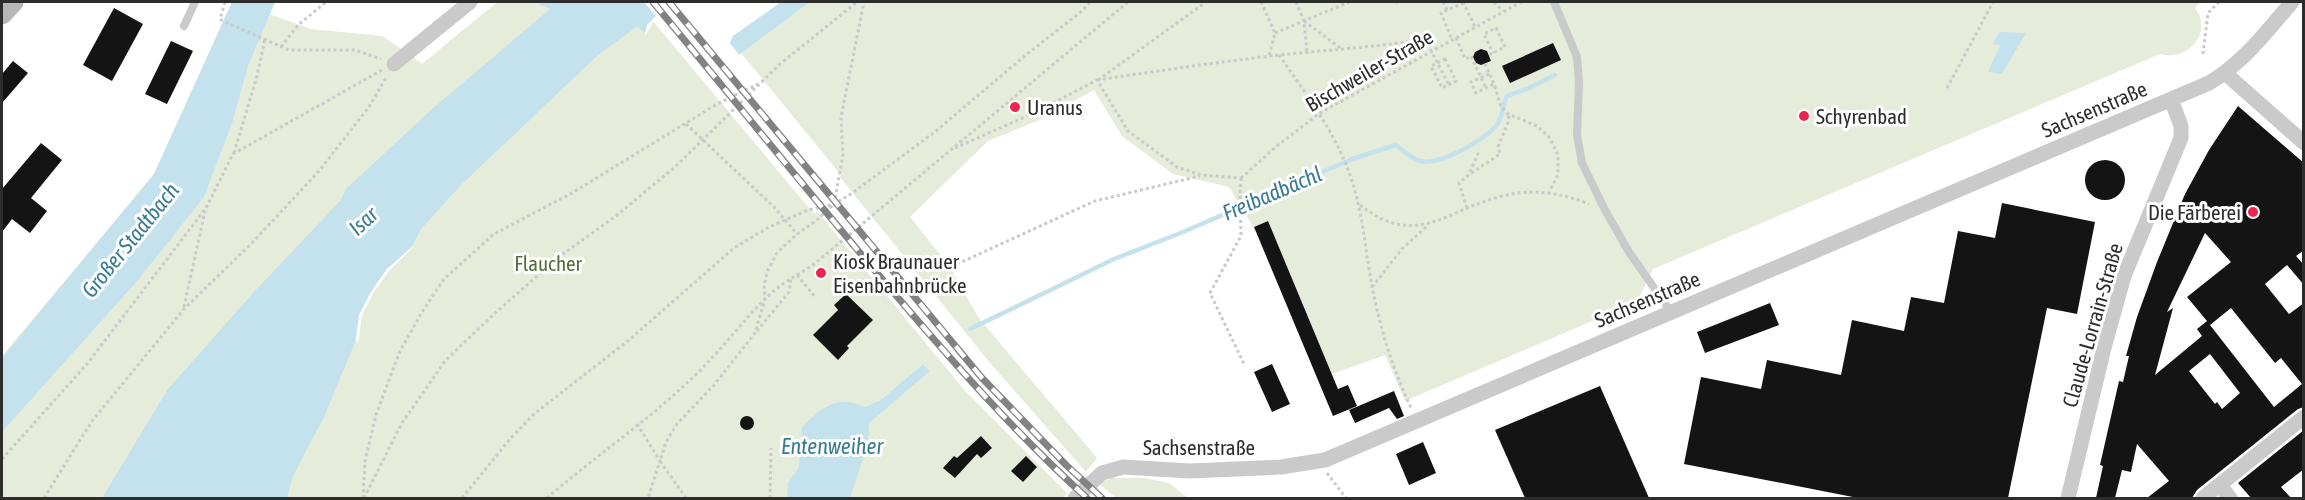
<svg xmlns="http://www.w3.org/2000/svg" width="2305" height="500" font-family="'Asap Condensed',sans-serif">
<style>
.green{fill:#e5ecd9;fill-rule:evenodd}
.water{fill:#c4e2ed}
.pier{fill:#fff}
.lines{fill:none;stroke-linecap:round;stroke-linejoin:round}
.stream{stroke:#c4e2ed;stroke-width:4.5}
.building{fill:#141414;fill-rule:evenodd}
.path{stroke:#cacaca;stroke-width:3;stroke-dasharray:3 3;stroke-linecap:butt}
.service{stroke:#cacaca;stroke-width:8}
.minor{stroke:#cacaca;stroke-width:15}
.secondary{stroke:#b7b7b7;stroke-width:21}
.rail-casing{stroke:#828282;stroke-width:7}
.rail{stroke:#fff;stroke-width:4.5;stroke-dasharray:14;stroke-linecap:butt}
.poi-dot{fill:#ef244e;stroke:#fff;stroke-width:2}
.labels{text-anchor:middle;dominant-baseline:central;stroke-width:6;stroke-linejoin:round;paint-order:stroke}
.street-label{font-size:21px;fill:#2d2d2d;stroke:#fff}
.poi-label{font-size:21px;fill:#2d2d2d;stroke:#fff;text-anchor:start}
.park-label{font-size:21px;fill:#566b38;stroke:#fff}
.water-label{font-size:22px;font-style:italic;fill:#377b93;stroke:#fff}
</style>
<rect width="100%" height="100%" fill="#fff"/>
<path class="green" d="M497,2H637L799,196L815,214L817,211L966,392L1067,493L1063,498H2V356L154,174L227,13L264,25L269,14L311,29L383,36L422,64ZM923,364L930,371L885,408L879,401Z
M810,2H2200L2195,8C2214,33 2187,62 2160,54L1653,269L1637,302L1405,401L1385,355L1332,374L1268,221L1253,227L1229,187L1173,174L1122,136L1094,90L1037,121L988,141L910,217L950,267L978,317L1097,458L1086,472L990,363L840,177L841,175L741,53Z
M1111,478H1145L1169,483L1188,498H1122L1115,497L1099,484Z"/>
<path class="water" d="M232,2H275L248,66L232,123L204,197L138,280L2,432V358L154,174Z
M542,2H676L647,25L645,33L638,26L598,55L461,185L421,229L412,246L387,269L371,292L357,326L356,340L324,417L293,476L287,498H102L168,389L254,292L340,201L346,189L431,110L550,9L539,4Z
M781,2H810L716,72L733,36Z
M1999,32L2026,33L2002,74L1988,72L2000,45L1993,44Z
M923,364L930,371L869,423L868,444L850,498H787L788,483L799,467L802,427C822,408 836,394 865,407L879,401Z"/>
<path class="pier" d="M644,2H679L654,21L645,36L647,25L656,16Z
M728,41L741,57L715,74L713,71Z
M416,244L389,271L373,293L362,316L358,343L356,340L359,315L371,292L387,269Z"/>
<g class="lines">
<path class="stream" d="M970,329L1114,259L1183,232L1352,159L1396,145C1403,150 1411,159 1420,161C1440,166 1482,141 1496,126C1503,118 1502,106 1507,96L1529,88L1555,75"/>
</g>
<path class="building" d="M114,8L143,24L112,81L83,65Z
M171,41L193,51L167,104L145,94Z
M1553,43L1561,60L1510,83L1502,66Z
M1481,49L1487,51L1491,61L1481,65L1476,63L1473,57L1475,52Z
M13,61L28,73L2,103V74Z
M2238,106L2304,163V250L2296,256L2304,265V285L2287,265L2265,284L2289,314L2304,303V407L2298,409L2197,490L2192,498H2147L2169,481L2137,444L2131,472L2122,470L2115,498H2096L2103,466L2100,465L2119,381L2123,382L2129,356H2126L2137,317L2157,262L2185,194L2209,150ZM2205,233L2231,262L2187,297L2207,321L2197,329L2202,336L2155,375L2173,308L2167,312ZM2231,308L2275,363L2281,358L2302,384L2274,407L2210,325ZM2210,354L2240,393L2222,409L2217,402L2215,404L2189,371Z
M41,143L62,160L31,198L47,211L30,233L12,219L2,232V189Z
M2085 180a20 20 0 1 1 40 0a20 20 0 1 1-40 0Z
M2002,203L2095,222L2077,314L2047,308L2008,498H1858L1684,464L1701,377L1761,389L1767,360L1841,375L1852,320L1904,331L1911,297L1944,303L1958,231L1995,238Z
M1268,221L1338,389L1348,385L1357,406L1333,416L1254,227Z
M846,294L873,320L847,346L849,348L838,360L813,335L838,310L834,305Z
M1770,303L1779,325L1705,353L1697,332Z
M1272,364L1290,404L1272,412L1254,372Z
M1600,386L1649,498H1525L1495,430Z
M1394,391L1404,416L1397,419L1389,408L1355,423L1349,410Z
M740 423a7 7 0 1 1 14 0a7 7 0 1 1-14 0Z
M2304,430V469L2281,487L2291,498H2251L2238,483Z
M981,436L992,448L981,458L977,454L955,478L943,468L954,456L957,458Z
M1423,442L1436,473L1409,485L1396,454Z
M1026,456L1037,467L1023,482L1011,471Z"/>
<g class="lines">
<path class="path" d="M225,2L220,19L223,21L289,50H355L381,59
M1261,2L1275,33L1269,56
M1296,2L1304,21L1307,53
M1396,2H1398
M1443,2L1447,10L1464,3
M1463,2L1475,27
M1494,2L1503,11
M1447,10L1441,13L1452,40
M1304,21L1343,50
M1275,33L1349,2
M1456,38L1465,59L1471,56L1486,88
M281,47L298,25L326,2
M2203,54L2208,13L2219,2
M1279,55C1306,94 1336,133 1351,178C1363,213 1365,249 1372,286C1380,329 1393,369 1411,408
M1489,55L1505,47L1496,28L1484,34L1493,53
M1445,59L1456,81L1442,88L1431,66Z
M1485,64L1494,84L1501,107L1508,114L1537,126L1549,137L1558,155V175L1549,192
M1489,74L1471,82L1476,93L1494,84
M1097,80C1157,71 1218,62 1279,55C1328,50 1376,47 1425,39L1449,85
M1098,80L1206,2
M1947,88L1993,2
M686,124L774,207L797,234
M955,148L1036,112L1097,80L1128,131L1177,167L1201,175L1241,178
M234,153L257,76L265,39
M1470,172L1479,151
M1241,178L1278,145L1320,113L1521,2
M1241,178L1240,192L1241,236L1210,293L1244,364
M1360,205C1418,251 1448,207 1507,195C1535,189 1562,193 1589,204
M1467,208L1459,183L1470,174L1500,154L1498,147L1509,120L1508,114
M957,264L1095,201L1200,176
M797,275L816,298
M1372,287L1402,249L1427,226
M184,307L205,211
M757,331L789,292L791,279
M637,424L660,461L648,498
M2,459L87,364L206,208L233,154L382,70
M1327,473L1346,498
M44,498L92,421L184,309L252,243L319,171L369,107L387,76
M363,498L365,461L376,415L390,377L400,351L422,312L444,279L494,234L572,193L717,104L758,84
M364,498L402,423L445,361L494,314L560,256L616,216L676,166L780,64L857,2
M462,498L510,439L534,414L629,340L734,248L769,227L808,210L834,204L851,194L936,131L1027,54L1082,11L1090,2
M547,498C593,458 645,423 689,381C717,356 738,326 764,300C778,285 796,276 813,265L1128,2
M686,498L660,461L666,442L677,424L714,385L755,333L765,299L764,285L768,270L777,253L797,234L817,220L834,204L843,155L841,117L864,2
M770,498L771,448"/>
<path class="service" d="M1554,2L1577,57L1579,83L1577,135L1582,163L1605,210L1629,252L1671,312
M184,26L195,2"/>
<path class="minor" d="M394,64L470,2
M2225,73L2304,143
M2220,485L2230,498
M1075,498L1102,473L1123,467L1190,471L1281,467L1325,460L2209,83C2243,63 2267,31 2292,2
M2068,498L2104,348L2124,276L2181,138V126L2171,99
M2203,498L2304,417"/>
<path class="secondary" d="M2,14L13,2"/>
<g class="rail-casing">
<path id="rail" d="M653,2C731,96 808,192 888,286C951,360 1015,433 1087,498
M669,2L982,378L1066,465L1102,498"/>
</g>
<use href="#rail" class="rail"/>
</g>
<g class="poi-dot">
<circle cx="1015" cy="107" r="6"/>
<circle cx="1804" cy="116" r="6"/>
<circle cx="2253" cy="212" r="6"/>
<circle cx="821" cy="273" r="6"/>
</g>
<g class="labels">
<g class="street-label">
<text transform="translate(1369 70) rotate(-30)">Bischweiler-Straße</text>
<text transform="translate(2094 109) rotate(-23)">Sachsenstraße</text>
<text transform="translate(1647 299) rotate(-23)">Sachsenstraße</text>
<text transform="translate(2092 325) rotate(-74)">Claude-Lorrain-Straße</text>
<text x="1199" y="447">Sachsenstraße</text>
</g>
<g class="poi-label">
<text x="1027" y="107">Uranus</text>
<text x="1816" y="116">Schyrenbad</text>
<text x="2241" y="212" text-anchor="end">Die Färberei</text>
<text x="833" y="261">Kiosk Braunauer<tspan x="833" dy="24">Eisenbahnbrücke</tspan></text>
</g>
<g class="park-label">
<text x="548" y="263">Flaucher</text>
</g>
<g class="water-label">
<text transform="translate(1272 193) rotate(-23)">Freibadbächl</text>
<text transform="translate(363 221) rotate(-43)">Isar</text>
<text transform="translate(130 240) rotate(-51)">Großer Stadtbach</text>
<text x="832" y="446">Entenweiher</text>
</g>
</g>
<rect width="2305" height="500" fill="none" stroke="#2d2d2d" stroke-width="6"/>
</svg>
